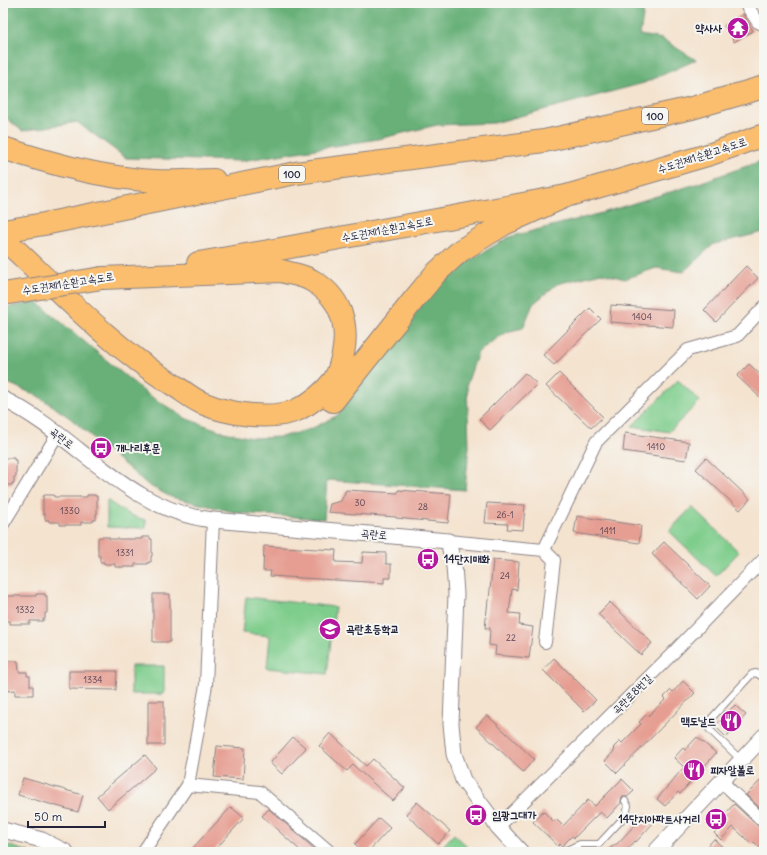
<svg xmlns="http://www.w3.org/2000/svg" width="767" height="855" font-family="Delius,'Poor Story',sans-serif">
<style>
.green{fill:#7fcd8c;stroke:#507864}
.forest{fill:#67b078;stroke:#44695a}
.building{fill:#e69e92}
.lines{fill:none;stroke-linecap:round;stroke-linejoin:round}
.service-casing{stroke:#8b8285;stroke-width:8}
.minor-casing{stroke:#8b8285;stroke-width:14}
.tertiary-casing{stroke:#8b8285;stroke-width:17}
.motorway-casing{stroke:#8b8285;stroke-width:24}
.service{stroke:#fff;stroke-width:6}
.minor{stroke:#fff;stroke-width:12}
.tertiary{stroke:#fff;stroke-width:15}
.motorway{stroke:#fabe6e;stroke-width:22}
.motorway-bridge-casing{stroke:#8b8285;stroke-width:24;stroke-linecap:butt}
.motorway-bridge{stroke:#fabe6e;stroke-width:22}
.labels{text-anchor:middle;dominant-baseline:central;stroke-width:4;stroke-linejoin:round;paint-order:stroke}
.number-label{font-size:9px;fill:#534151}
.shield{fill:#f6f6f2;stroke:#626272;stroke-width:1}
.shield-label{font-size:10px;font-weight:bold;fill:#22223b}
.poi-label{font-size:11px;font-weight:bold;fill:#22223b;stroke:#f6f6f2;text-anchor:start}
.street-label{font-size:11px;fill:#22223b;stroke:#f6f6f2}
</style>
<rect width="100%" height="100%" fill="#f6f6f2"/>
<filter id="ink" filterUnits="userSpaceOnUse"><feTurbulence type="fractalNoise" baseFrequency=".025" numOctaves="2"/><feDisplacementMap in="SourceGraphic" scale="8" xChannelSelector="R" yChannelSelector="G"/><feConvolveMatrix kernelMatrix="1 2 1 2 8 2 1 2 1" color-interpolation-filters="sRGB"/></filter>
<filter id="wash" filterUnits="userSpaceOnUse"><feTurbulence type="fractalNoise" baseFrequency=".012" numOctaves="4" result="noise"/><feDisplacementMap in="SourceGraphic" scale="16" xChannelSelector="R" yChannelSelector="G"/><feGaussianBlur stdDeviation="0.9" result="paint"/><feColorMatrix in="noise" values="0 0 0 0 0 0 0 0 0 0 0 0 0 0 0 0 0 1.4 0 .05"/><feComposite in="paint" operator="in"/></filter>
<g filter="url(#wash)">
<rect width="100%" height="100%" fill="#f4e3cf"/>
<path class="green" d="M678,380L700,401L669,432L632,426Z
M107,500C119,509 131,517 146,520V528L107,527Z
M692,507L739,552L716,576L669,531Z
M246,597L335,607L327,674L267,668L270,636L242,633Z
M131,666H164V694H131Z
M454,834L473,852H437Z
M3,844L30,852H3Z"/>
<path class="forest" d="M3,3H645L640,35L662,39L696,60L644,83L494,123L437,125L378,139L241,161L126,158L77,122L22,131L3,115Z
M764,160V232L714,244L683,272L656,268L625,279L601,273L557,284L533,304L523,328L506,332L478,352L467,384L469,447L465,490L327,480L324,519L238,513L171,497L148,485L70,418L38,396L3,381V308L37,302L147,394L187,419L224,432L253,438L281,437L311,429L338,415L434,289L472,259L509,237L602,213L696,184Z"/>
<g id="blocks">
<path class="building" d="M743,14L753,31L734,42L724,26Z
M746,266L758,278L716,322L704,310Z
M611,305L674,310L673,327L610,322Z
M590,308L601,319L554,365L543,355Z
M749,364L764,378V401L737,376Z
M525,373L537,384L490,430L479,419Z
M559,373L603,417L591,428L546,386Z
M625,433L689,442L686,460L623,451Z
M6,458H14V460H16V477H14V483H12V485H3V460H6Z
M706,458L750,499L740,510L696,469Z
M346,490L398,493V490L451,494L448,523L396,518V517L328,512L330,504L341,501Z
M45,495H54V497H87V495H95V496H97V514H96V520H93V522H81V525H60V522H49V520H45V514H43V496Z
M487,503L525,505L523,530L507,529L508,524L485,523Z
M577,516L641,526L639,543L574,533Z
M100,537H109V539H142V537H150V539H152V556H151V562H148V564H135V567H115V564H104V562H100V556H98V538Z
M664,542L710,586L698,599L652,554Z
M264,546L336,550L335,562L362,563L363,552L386,553V564H391V578H384V583L270,576L271,571H263Z
M493,560L519,562L517,590L512,589L509,613L520,614L519,625L533,627L529,658L495,655L496,646L489,645L490,628H485L488,600H489Z
M36,594H45V596H47V613H45V619H43V621H30V624H10V621H3V596H36Z
M153,594H170V642H153Z
M610,602L652,643L641,655L598,614Z
M554,658L596,700L584,711L543,670Z
M3,661H18L19,672H27V676H30V686H33V695H15V690L8,691V684H3Z
M69,671H117L116,690L69,689Z
M683,681L695,693L617,773L605,761L615,750L613,748L620,741L622,743L641,724L639,722L646,715L648,716L666,699L664,697L671,690L673,692Z
M148,701H164V745H148Z
M735,705L746,715L726,737L715,726Z
M487,715L534,759L523,772L476,727Z
M330,733L366,766L373,759L405,788L393,801L353,765L347,771L319,746Z
M293,737L306,748L282,774L270,763Z
M697,737L716,753L680,794L678,792L665,806L657,799L684,767L674,758L683,748L685,750Z
M217,746L245,748L243,779L214,777Z
M145,755L156,768L108,809L97,796Z
M764,777V812L746,795Z
M23,778L83,795L78,812L18,795Z
M622,779L634,791L627,797H622L621,801V803L607,818L600,812L574,838L572,836L562,846L560,844L558,846L533,822L543,811L554,822L556,819L563,826L588,800L595,806Z
M417,802L450,831L438,844L406,814Z
M734,804L759,827L764,829V852L754,842L752,844L733,827L721,840L714,833L728,817L725,814Z
M231,807L244,818L213,852H189Z
M269,809L318,852H302L262,816Z
M646,813L655,821L636,842L635,841L625,852H604L618,843Z
M379,818L390,828L368,852H363L355,844Z
M714,839L728,852H702Z"/>
</g>
</g>
<g filter="url(#ink)">
<use href="#blocks" fill-opacity="0" stroke="#8b8285" stroke-width="1"/>
<g class="lines">
<g class="service-casing">
<path id="service" d="M741,760L709,729L708,726L709,721L752,674L756,673L764,678
M562,852L580,844H599L626,815L628,806L625,801"/>
</g>
<g class="minor-casing">
<path id="minor" d="M745,3L758,22L764,25
M3,524L57,435
M448,541L544,550L596,442L688,350L737,336L764,307
M544,550L554,560L545,642
M722,782L764,822
M188,785L260,792L330,852
M498,827L672,654L764,559
M143,852L188,785L206,685L213,520"/>
</g>
<g class="tertiary-casing">
<path id="tertiary" d="M3,399C76,434 127,511 213,520L448,541L454,566L456,594L451,724L454,754L463,780L498,827L521,852
M3,830L42,840L66,852
M655,852L764,736"/>
</g>
<g class="motorway-casing">
<path id="motorway" d="M3,148C52,164 103,178 155,181C174,182 194,180 214,180
M3,231L44,224L296,173L544,141L692,108L764,87
M3,238C57,288 109,345 172,384C182,390 192,399 202,403C228,414 270,421 297,410C311,403 325,392 334,380C339,373 341,362 343,354C349,323 340,296 311,280C303,275 291,274 282,271L102,278
M198,263L269,251L566,196L711,154L764,135
M333,401L412,302L435,274L460,251L504,224L566,196"/>
</g>
<use href="#service" class="service"/>
<use href="#minor" class="minor"/>
<use href="#tertiary" class="tertiary"/>
<use href="#motorway" class="motorway"/>
<g class="motorway-bridge-casing">
<path id="motorway-bridge" d="M3,294L102,278"/>
</g>
<use href="#motorway-bridge" class="motorway-bridge"/>
</g>
</g>
<defs>
<g id="temple-disc" transform="scale(1.15)"><circle r="9.5" fill="#b5179e" stroke="#f6f6f2"/><path d="M0-6L5-2H3V0L6.5 2.5H4V6H1.5V3h-3V6H-4V2.5H-6.5L-3 0V-2H-5Z" fill="#fff"/></g>
<g id="bus-disc" transform="scale(1.15)"><circle r="9.5" fill="#b5179e" stroke="#f6f6f2"/><path d="M-5-6H5V4H4V6H2V4H-2V6H-4V4H-5ZM-3.5-4V0h7V-4ZM-3.5 1.2v1.5H-2V1.2ZM2 1.2v1.5H3.5V1.2Z" fill="#fff"/></g>
<g id="school-disc" transform="scale(1.15)"><circle r="9.5" fill="#b5179e" stroke="#f6f6f2"/><path d="M0-5L7-2L0 1L-7-2ZM-4 1L0 2.5L4 1V4Q0 6-4 4Z" fill="#fff"/></g>
<g id="restaurant-disc" transform="scale(1.15)"><circle r="9.5" fill="#b5179e" stroke="#f6f6f2"/><path d="M-5-6h1v4h1v-4h1v4h1v-4h1v5L-1.5 .5V6h-2V.5L-5-1ZM5-6V6H3V1.5H1.5Q1.5-4 5-6Z" fill="#fff"/></g>
</defs>
<g fill-rule="evenodd">
<use href="#temple-disc" x="738" y="28"/>
<use href="#bus-disc" x="101" y="448"/>
<use href="#bus-disc" x="428" y="559"/>
<use href="#school-disc" x="330" y="629"/>
<use href="#restaurant-disc" x="731" y="721"/>
<use href="#restaurant-disc" x="694" y="770"/>
<use href="#bus-disc" x="476" y="815"/>
<use href="#bus-disc" x="716" y="819"/>
</g>
<g class="labels">
<g class="number-label">
<text x="642" y="316">1404</text>
<text x="656" y="446">1410</text>
<text x="360" y="502">30</text>
<text x="423" y="506">28</text>
<text x="70" y="510">1330</text>
<text x="505" y="514">26-1</text>
<text x="608" y="530">1411</text>
<text x="125" y="552">1331</text>
<text x="505" y="575">24</text>
<text x="25" y="609">1332</text>
<text x="511" y="637">22</text>
<text x="93" y="679">1334</text>
</g>
<g class="shield">
<rect x="642" y="108" width="26" height="16" rx="3"/>
<rect x="279" y="166" width="26" height="16" rx="3"/>
</g>
<g class="shield-label">
<text x="655" y="116">100</text>
<text x="292" y="174">100</text>
</g>
<g class="poi-label">
<text x="722" y="28" text-anchor="end">약사사</text>
<text x="116" y="448">개나리후문</text>
<text x="444" y="559">14단지매화</text>
<text x="346" y="629">곡란초등학교</text>
<text x="716" y="721" text-anchor="end">맥도날드</text>
<text x="710" y="770">피자알볼로</text>
<text x="492" y="815">임광그대가</text>
<text x="700" y="819" text-anchor="end">14단지아파트사거리</text>
</g>
<g class="street-label">
<text transform="translate(702 155) rotate(-18)">수도권제1순환고속도로</text>
<text transform="translate(387 229) rotate(-11)">수도권제1순환고속도로</text>
<text transform="translate(68 283) rotate(-9)">수도권제1순환고속도로</text>
<text transform="translate(62 438) rotate(38)">곡란로</text>
<text transform="translate(374 534) rotate(5)">곡란로</text>
<text transform="translate(632 694) rotate(-45)">곡란로8번길</text>
</g>
</g>
<rect width="767" height="855" fill="none" stroke="#f6f6f2" stroke-width="16"/>
<path d="M28 821v6h77v-6" fill="none" stroke="#22223b" stroke-width="2"/>
<text x="34" y="821" font-size="12" fill="#22223b" stroke="#f6f6f2" stroke-width="3" paint-order="stroke">50 m</text>
</svg>
